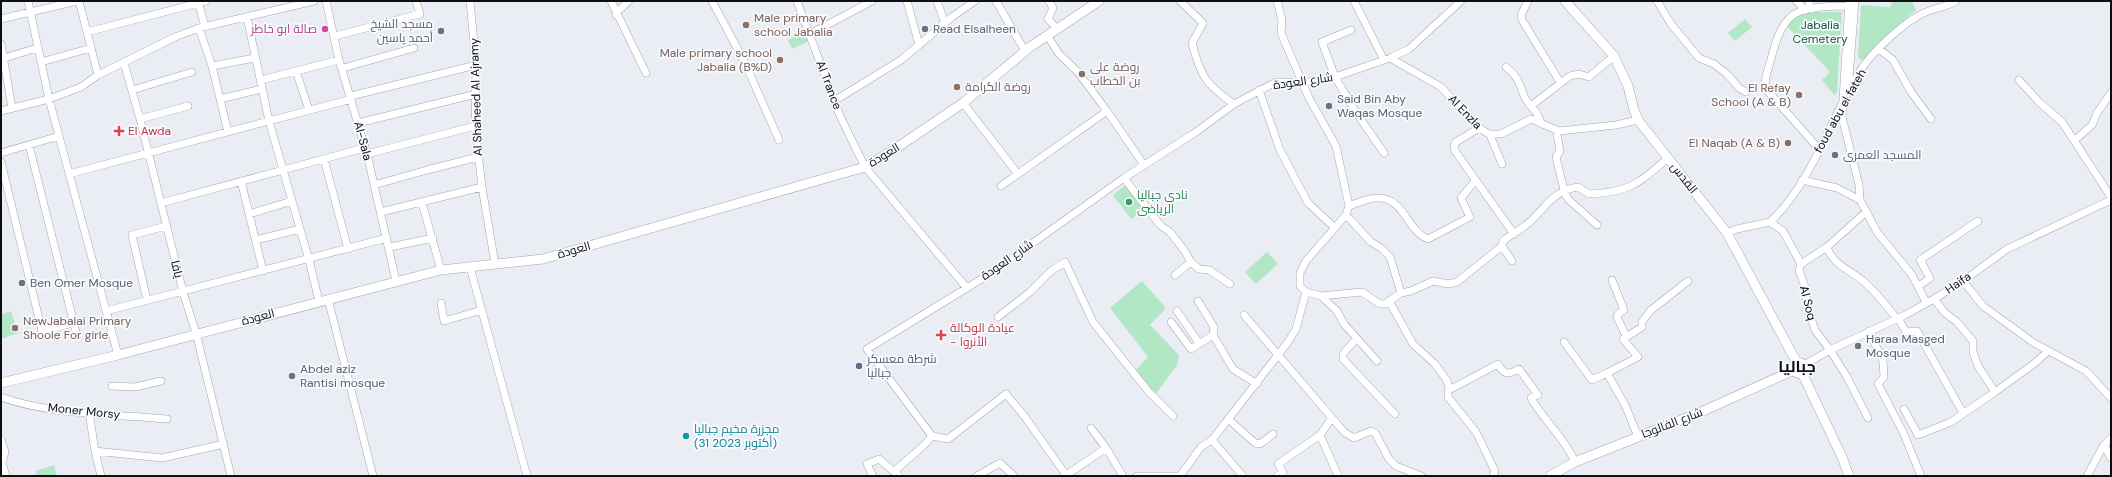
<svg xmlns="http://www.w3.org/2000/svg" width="2112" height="477" font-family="'DM Sans',Cairo,sans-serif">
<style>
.green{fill:#b2e7c6}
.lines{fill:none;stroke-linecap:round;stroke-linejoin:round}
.minor-casing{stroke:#a4a7ac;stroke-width:8}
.major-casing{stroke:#a4a7ac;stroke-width:10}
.minor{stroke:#fff;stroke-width:7}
.major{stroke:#fff;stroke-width:9}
.education-dot{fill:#8d6e63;stroke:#f8faff;stroke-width:1.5}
.hotel-dot{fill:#d1479c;stroke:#f8faff;stroke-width:1.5}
.worship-dot{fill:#6b7280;stroke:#f8faff;stroke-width:1.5}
.health-dot{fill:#e0444e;stroke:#f8faff;stroke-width:1.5}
.leisure-dot{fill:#2e9e5b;stroke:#f8faff;stroke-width:1.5}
.service-dot{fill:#5c6f8a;stroke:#f8faff;stroke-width:1.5}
.culture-dot{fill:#0f9aa8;stroke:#f8faff;stroke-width:1.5}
.labels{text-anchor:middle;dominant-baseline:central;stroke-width:3.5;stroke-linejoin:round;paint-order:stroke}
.education-label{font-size:12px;fill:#785e54;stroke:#f8faff;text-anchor:start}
.worship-label{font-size:12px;fill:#5b616d;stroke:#f8faff;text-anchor:start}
.park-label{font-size:12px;fill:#145837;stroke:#f8faff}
.hotel-label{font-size:12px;fill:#b23c85;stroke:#f8faff;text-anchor:end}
.street-label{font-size:12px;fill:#0e0f11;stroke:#f8faff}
.health-label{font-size:12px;fill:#be3a42;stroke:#f8faff;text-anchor:start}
.leisure-label{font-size:12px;fill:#27864d;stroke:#f8faff;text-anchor:start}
.service-label{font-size:12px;fill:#4e5e75;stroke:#f8faff;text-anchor:start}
.culture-label{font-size:12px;fill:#0d838f;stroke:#f8faff;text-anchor:start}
.district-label{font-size:16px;font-weight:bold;fill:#0e0f11;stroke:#f8faff}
</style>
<rect width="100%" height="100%" fill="#eaedf3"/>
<path class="green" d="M1893,1H1912L1916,10L1884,38L1865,58L1861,60L1858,58L1861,5L1890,7Z
M1814,12H1842L1837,92L1834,95L1822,80L1830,72L1786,25L1798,15Z
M1745,19L1752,27L1735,41L1728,33Z
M804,32L809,41L792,49L788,40Z
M1126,185L1145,209L1131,219L1113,195Z
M1267,252L1278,264L1256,284L1245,272Z
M1142,281L1166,308L1150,325L1179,355L1177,365L1155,395L1136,370L1148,357L1110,308Z
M11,311L18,333L1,339V315Z
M54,465L57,476H37L36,471Z"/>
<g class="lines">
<g class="minor-casing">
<path id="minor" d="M28,1L49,99L118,355
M79,1L98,75
M198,1L205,27
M326,1L339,60L367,154L396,281
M470,1L476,65L475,126L482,187L495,264
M611,1L646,73
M712,1L744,61L779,140
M797,1L840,116L865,167L966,287
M907,1L919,45
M937,1L945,23
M996,1L1025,51
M1049,1L1053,8L1048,19L1057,29
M1180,1L1203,23L1192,43C1200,75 1206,85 1234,104
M1277,1L1282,20L1281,33L1309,98L1336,146L1349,206L1346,215L1306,261L1300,273V286L1306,292L1321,296L1362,292L1380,304H1385L1401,293L1411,291L1433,281L1448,284L1457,282L1502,246
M1354,1L1384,60
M1528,1L1521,15L1522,20L1560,82
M1657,1L1671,24L1699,58L1714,64L1727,74L1739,88L1746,92
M1796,1L1806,10
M1808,1L1812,9
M1849,1L1842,117L1859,185L1860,200L1877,232L1912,275L1926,302
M616,15L617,12L629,1
M247,17L269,121L309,260L319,301
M1,19L77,1
M199,28L212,66L228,132
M1351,30L1322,42L1335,77L1357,114L1384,153
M87,32L206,1
M810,34L872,1
M1047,35L1059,54L1077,71L1107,111L1144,165
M335,36L420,14L416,1
M1,44L12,108
M1879,49L1893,60L1911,92L1931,119
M1390,58L1441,87L1479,128L1489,134H1501L1531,119L1559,131L1616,125L1638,120
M1,59L37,48
M41,62L91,48
M124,63L140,119L183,292L196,333L231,476
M212,66L255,58
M1506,67C1517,76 1520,83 1524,96C1528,106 1539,111 1541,123
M343,68L414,48
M296,71L309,110
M261,80L339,60
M2019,80L2039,102L2062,122L2111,197
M132,90L192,72
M1259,90L1280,150L1308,203L1335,228
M1848,91L1855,1
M220,99L262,89
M834,101L901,60L952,17L975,1
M963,103L1018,174
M1532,105L1570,76L1579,74L1589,77L1614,56
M1,111L49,99L81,87L98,75L175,37L199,28L314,1
M140,119L188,106
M358,123L476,94
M1479,128L1456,142L1454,146L1455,151L1514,234
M1559,131L1557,134L1560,151L1556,157L1565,194L1569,200L1597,225
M1490,135L1502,164
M2075,140L2092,125L2097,113L2111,93
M29,145L77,336
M1819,149L1766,89C1763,81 1769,67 1771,59C1784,7 1798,7 1849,6
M1,153L59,136
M367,154L475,126
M324,159L348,249
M1,162L42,331L73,323
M69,174L348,100L351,96L476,65
M1124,178L1160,225L1170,232L1184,250L1191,262L1199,269L1209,270L1230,284
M1802,180L1837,188L1860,200
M241,181L263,271
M374,185L427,170L478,157
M1001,186L1107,111
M161,203L364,148
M422,203L441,270
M1349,206C1358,203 1369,197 1379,198C1404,198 1408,232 1428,239L1470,217L1461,198L1475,181
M381,212L482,187
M249,214L292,201
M1346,215L1371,242L1381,248L1390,257L1401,293
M1727,233L1737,229L1770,222
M256,240L300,229
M390,247L433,238
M1827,247L1866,212
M1512,261L1502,246L1503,241C1510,235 1519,231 1526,225C1545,210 1551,191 1578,187L1589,194C1630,192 1638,184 1668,158
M1801,264L1827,247C1833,265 1850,270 1863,281C1876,292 1886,305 1897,319
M470,267L527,476
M1175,275L1191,262
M1612,280L1624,310L1618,314L1617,317L1626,336
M1963,281L1983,306L2034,343L2086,371L2111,398
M1919,286L1930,278L1920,260L1978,221
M1321,296L1337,311L1344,324L1377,361
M328,299L373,476
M147,300L132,235L166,226
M1198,301L1214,327L1213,335L1233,369L1257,384
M1389,301L1413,344L1435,364L1446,379L1449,387L1448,397L1476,432L1495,471L1493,476
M441,303L444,321L482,310
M106,311L387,238
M1177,311L1199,343
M1244,315L1344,432L1354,438L1371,431L1375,433L1389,459L1396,466L1421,476
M998,317L1030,292L1051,271L1065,262L1093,322L1148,391L1173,416
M1898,318L1906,332L1917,331L1963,413
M1171,322L1191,349L1213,335
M1869,331L1883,361L1884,377L1878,384L1903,432L1921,476
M1356,339L1343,354V359L1395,414
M1564,342L1592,380L1607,373L1626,407L1638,437
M1804,365L1830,350L1905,315L1934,299L1963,281L2007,249L2111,200
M1607,373L1638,357L1623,339L1642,327V322L1650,311L1688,281
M112,386L135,387L161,381
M1449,390L1498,364C1504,375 1508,375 1519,369L1538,395L1531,398C1544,421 1564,437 1575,462
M1995,392L2035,363L2048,351
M1,397C49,415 116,414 167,419
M1904,409L1918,435L1951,422L1995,392L1978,366L1973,352V341L1957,322L1945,313L1934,299
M89,412L95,451L101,476
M1868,418L1847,377L1830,350L1815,330L1807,306L1806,290L1799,270L1801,264L1783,231L1770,222C1813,182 1829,120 1860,71C1872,52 1900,26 1920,15C1931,8 1945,8 1956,1
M1228,419L1255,443L1260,444L1273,434
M1331,419L1320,435L1338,476
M1091,428L1106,448
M932,436L948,439L1006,394L1025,417L1066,475
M1,440L5,452L2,463L6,476
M1212,440L1243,476
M2104,445L2111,458
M95,451L162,458L224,444
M894,472C906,459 922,450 932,436L867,349L988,275L1124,178L1196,132L1234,104L1276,82L1302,83L1335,77L1390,58L1409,49L1461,1
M873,476L867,464L879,459L899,476
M977,476L1000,463L1014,476
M1065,476L1106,448L1123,476
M1137,476H1180
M1180,476L1201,447L1212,440L1288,342L1296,329L1306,292
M1277,476L1283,472L1278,464L1320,435
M2087,476L2104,445L2111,438"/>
</g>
<g class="major-casing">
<path id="major" d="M1565,1L1614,56L1628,86L1634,110L1638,120L1727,233L1797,363
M1793.5 368a5.5 5.5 0 1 1 11 0a5.5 5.5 0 1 1-11 0Z
M1802,373L1842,457L1849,476
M1,383L118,355L441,270L543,259L865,167L892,151L963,103L1030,47L1099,1
M1550,476L1575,462L1701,412L1794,370"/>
</g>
<use href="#minor" class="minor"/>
<use href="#major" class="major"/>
</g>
<g class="education-dot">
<circle cx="746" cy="25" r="4"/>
<circle cx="780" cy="60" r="4"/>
<circle cx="1082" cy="74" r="4"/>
<circle cx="957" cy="87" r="4"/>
<circle cx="1799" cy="95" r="4"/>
<circle cx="1788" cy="143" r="4"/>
<circle cx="15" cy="328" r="4"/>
</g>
<circle class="hotel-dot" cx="325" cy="29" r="4"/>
<g class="worship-dot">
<circle cx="925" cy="29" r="4"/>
<circle cx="441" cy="31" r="4"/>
<circle cx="1329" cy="106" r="4"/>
<circle cx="1835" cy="155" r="4"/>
<circle cx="22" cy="283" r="4"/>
<circle cx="1858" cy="346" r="4"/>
<circle cx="292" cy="376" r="4"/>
</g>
<g class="health-dot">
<path d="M117 125h4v4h4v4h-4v4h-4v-4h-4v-4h4z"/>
<path d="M939 329h4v4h4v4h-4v4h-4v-4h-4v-4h4z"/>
</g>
<circle class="leisure-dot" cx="1129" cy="202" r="4"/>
<circle class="service-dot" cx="859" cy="366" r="4"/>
<circle class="culture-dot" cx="686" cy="436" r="4"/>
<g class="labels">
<g class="education-label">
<text x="754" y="18">Male primary<tspan x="754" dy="14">school Jabalia</tspan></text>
<text x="772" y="53" text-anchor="end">Male primary school<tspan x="772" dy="14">Jabalia (B%D)</tspan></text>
<text x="1090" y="67">روضة على<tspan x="1090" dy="14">بن الخطاب</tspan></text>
<text x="965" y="87">روضة الكرامة</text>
<text x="1791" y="88" text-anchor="end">El Refay<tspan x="1791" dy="14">School (A &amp; B)</tspan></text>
<text x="1780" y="143" text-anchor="end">El Naqab (A &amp; B)</text>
<text x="23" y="321">NewJabalai Primary<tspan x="23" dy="14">Shoole For girle</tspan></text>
</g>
<g class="worship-label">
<text x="433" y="24" text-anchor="end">مسجد الشيخ<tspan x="433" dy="14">أحمد ياسين</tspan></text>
<text x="933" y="29">Read Elsalheen</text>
<text x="1337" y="99">Said Bin Aby<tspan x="1337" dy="14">Waqas Mosque</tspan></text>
<text x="1843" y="155">المسجد العمرى</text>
<text x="30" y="283">Ben Omer Mosque</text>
<text x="1866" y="339">Haraa Masged<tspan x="1866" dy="14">Mosque</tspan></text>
<text x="300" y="369">Abdel aziz<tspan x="300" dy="14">Rantisi mosque</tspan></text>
</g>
<g class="park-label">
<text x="1820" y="25">Jabalia<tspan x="1820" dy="14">Cemetery</tspan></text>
</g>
<g class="hotel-label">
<text x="317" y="29">صالة ابو خاطر</text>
</g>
<g class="street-label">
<text transform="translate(1303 81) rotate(-8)">شارع العودة</text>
<text transform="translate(829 85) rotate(69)">Al Trance</text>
<text transform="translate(476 97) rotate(-92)">Al Shaheed Al Ajramy</text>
<text transform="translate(1840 111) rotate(-61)">foud abu el fateh</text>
<text transform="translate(1465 112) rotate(46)">Al Enzla</text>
<text transform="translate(363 141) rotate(75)">Al-Sala</text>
<text transform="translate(884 155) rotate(-31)">العودة</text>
<text transform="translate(1684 178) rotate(52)">القدس</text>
<text transform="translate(574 250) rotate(-16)">العودة</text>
<text transform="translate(1007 260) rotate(-35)">شارع العودة</text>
<text transform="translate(177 269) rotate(76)">يافا</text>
<text transform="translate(1958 283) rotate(-35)">Haifa</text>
<text transform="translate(1808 303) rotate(76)">Al Soq</text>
<text transform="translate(258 317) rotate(-15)">العودة</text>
<text transform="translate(84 411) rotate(6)">Moner Morsy</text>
<text transform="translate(1672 423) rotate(-21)">شارع الفالوجا</text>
</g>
<g class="health-label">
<text x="128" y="131">El Awda</text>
<text x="950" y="328">عيادة الوكالة<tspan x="950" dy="14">- الأنروا</tspan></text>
</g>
<g class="leisure-label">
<text x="1137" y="195">نادى جباليا<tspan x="1137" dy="14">الرياضى</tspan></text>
</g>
<g class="service-label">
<text x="867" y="359">شرطة معسكر<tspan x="867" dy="14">جباليا</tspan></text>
</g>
<g class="culture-label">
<text x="694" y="429">مجزرة مخيم جباليا<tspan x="694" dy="14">(31 أكتوبر 2023)</tspan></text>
</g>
<g class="district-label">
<text x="1797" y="366">جباليا</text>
</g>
</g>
<rect width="2112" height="477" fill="none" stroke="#0e0f11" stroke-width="4"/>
</svg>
